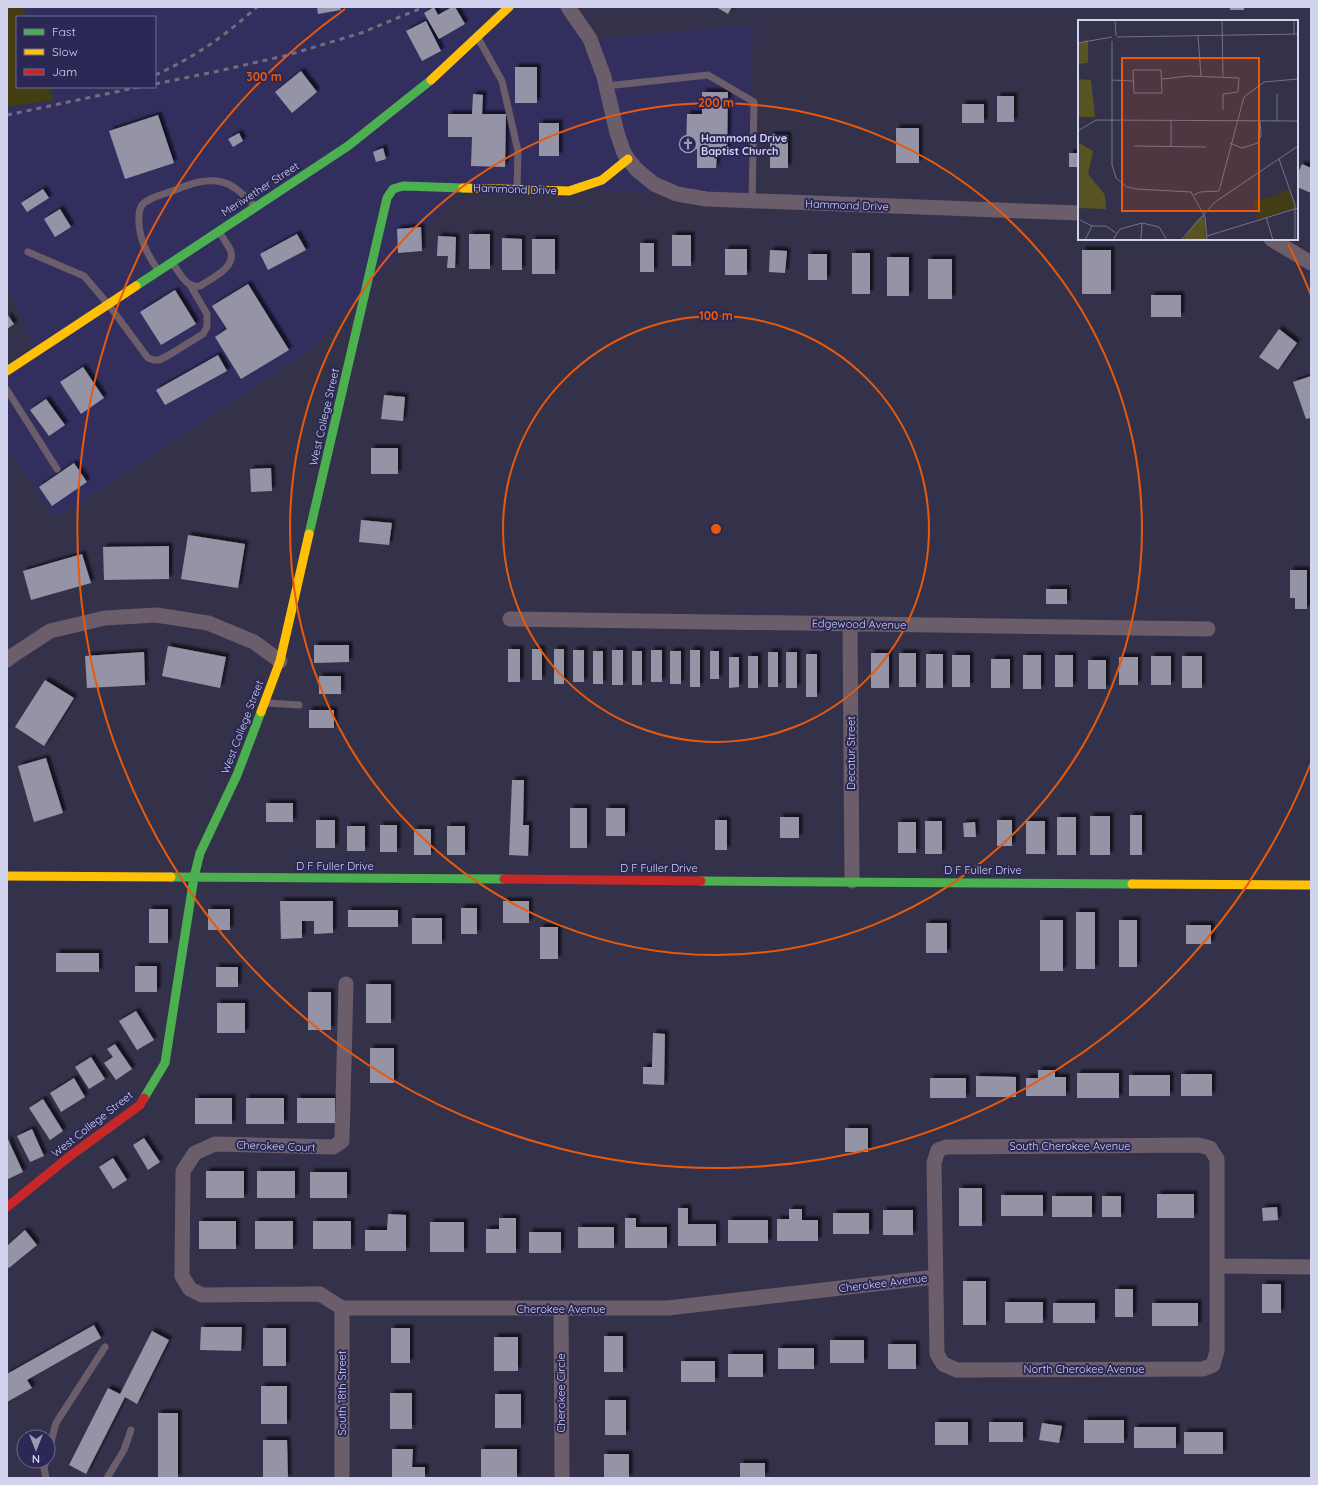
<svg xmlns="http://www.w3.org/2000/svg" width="1318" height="1485" font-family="Quicksand,sans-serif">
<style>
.built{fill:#322f5f}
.green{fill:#423d12}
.building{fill:#9594a6;filter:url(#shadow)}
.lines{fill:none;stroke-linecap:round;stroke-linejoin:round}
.lane{stroke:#6c5d6b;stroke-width:7}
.street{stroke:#6c5d6b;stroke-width:15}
.fast{stroke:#4caf50;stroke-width:9}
.slow{stroke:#ffc107;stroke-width:9}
.jam{stroke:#c62828;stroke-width:9}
.rail{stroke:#756c7b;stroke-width:3;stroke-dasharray:5 5;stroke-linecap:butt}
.ring{fill:none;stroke:#e8590c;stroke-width:2}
.labels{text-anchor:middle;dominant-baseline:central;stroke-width:4;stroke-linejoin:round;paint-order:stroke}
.poi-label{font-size:11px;font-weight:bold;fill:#d1d3ef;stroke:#2b2855;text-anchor:start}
.street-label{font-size:11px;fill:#d1d3ef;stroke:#2b2855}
.inset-road{fill:none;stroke:#73728c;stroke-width:1}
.view{fill:#e8590c;fill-opacity:0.15;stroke:#e8590c;stroke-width:2}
.inset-edge{fill:none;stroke:#d1d3ef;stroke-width:2}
.centre{fill:#e8590c;stroke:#2b2855;stroke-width:2}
.ring-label{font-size:12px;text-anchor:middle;font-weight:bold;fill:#e8590c;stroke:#2b2855;stroke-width:4;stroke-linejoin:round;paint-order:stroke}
</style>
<defs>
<filter id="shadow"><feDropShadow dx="3.5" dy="-3.5" stdDeviation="1" flood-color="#0009"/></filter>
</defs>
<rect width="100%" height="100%" fill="#34324a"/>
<path class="built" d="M22,7H556L585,40L753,25L747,195L661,193L466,184L313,347L55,519L7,447V374L35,353L7,280V107L54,100L50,87H155V17H26Z"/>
<path class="green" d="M7,7H22L26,17H17V87H50L54,100L7,107Z"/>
<path class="building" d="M317,7H340L341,10L318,14Z
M434,7L438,15L452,7H455L465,24L439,39L424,13Z
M716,7H732L728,14Z
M1230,7H1244V10H1230Z
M426,21L441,51L422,61L406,31Z
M515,67H537V103H515Z
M301,71L317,92L292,113L275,92Z
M702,92H728L727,155L717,154L716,168H697V149H686L687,114H702Z
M473,94L483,95L482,114H506L505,167L471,166L472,137H448V114H472Z
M997,96H1014V122H997Z
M962,104H984V123H962Z
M158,115L174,163L125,179L109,131Z
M539,123H559V156H539Z
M896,128H919V163H896Z
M239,133L243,141L233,147L228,139Z
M770,135H788V168H770Z
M383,148L386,159L376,162L373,152Z
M1069,153H1079V167H1069Z
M1302,164L1311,168V193L1297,187V175Z
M43,189L49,198L27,212L21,203Z
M60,209L71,227L55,237L44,219Z
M421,227L422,251L398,253L397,229Z
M297,234L306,250L268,270L260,254Z
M469,234H490V269H469Z
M672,235H691V266H672Z
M438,236L456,237L455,268H447L448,256H437Z
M502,238L522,239V270H502Z
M532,239H555V274H532Z
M640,243H654V272H640Z
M725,249H747V275H725Z
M770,250L787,251L785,273L769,272Z
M1082,250H1111V294H1082Z
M852,253H870V294H852Z
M808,254H827V280H808Z
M887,257H909V296H887Z
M928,259H952V299H928Z
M248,284L289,350L241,379L215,337L227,329L212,306Z
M175,290L196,324L161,345L140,312Z
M1151,295H1181V317H1151Z
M7,314L14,324L7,329Z
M1279,329L1297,343L1278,370L1259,357Z
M218,355L227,371L165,405L156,390Z
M83,367L104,398L81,414L60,382Z
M1311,376V418L1306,419L1293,382Z
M384,395L405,397L403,421L381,419Z
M46,399L65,425L49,436L30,410Z
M371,448H398V474H371Z
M74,463L87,482L52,506L39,487Z
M271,468L272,491L251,492L250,469Z
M361,520L392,523L389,545L359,542Z
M188,535L245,544L238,588L181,579Z
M169,546V579L104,580L103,547Z
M82,554L91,583L31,600L23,571Z
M1290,570H1307V609H1295V598H1290Z
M1046,589H1067V604H1046Z
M314,645H349V662L314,663Z
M168,646L226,657L220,688L162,676Z
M508,649H520V682H508Z
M532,649H542V680H532Z
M554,649H564V684H554Z
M573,650H584V682H573Z
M612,650H623V685H612Z
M651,650H662V682H651Z
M690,650H700V687H690Z
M593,651H603V684H593Z
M632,651H642V685H632Z
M670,651H681V684H670Z
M710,651H719V679H710Z
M144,652L145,685L87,688L85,656Z
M768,652H778V687H768Z
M786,652H797V688H786Z
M871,653H889V688H871Z
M899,653H916V687H899Z
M806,654H817V697H806Z
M926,654H943V688H926Z
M952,655H970V687H952Z
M1023,655H1041V689H1023Z
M1055,655H1073V687H1055Z
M748,656H758V688H748Z
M1151,656H1171V685H1151Z
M1182,656H1202V688H1182Z
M729,657H739V687L729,688Z
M1119,657H1138V685H1119Z
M991,659H1010V688H991Z
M1088,660H1106V689H1088Z
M319,676H341V694H319Z
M45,680L74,698L44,746L15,727Z
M309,710H334V728H309Z
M46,758L63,813L34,822L18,766Z
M512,780H524L523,825H529L528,856L509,855Z
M266,803H293V822H266Z
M570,808H587V848H570Z
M606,808H625V836H606Z
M1130,815H1142V855H1130Z
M1090,816H1110V855H1090Z
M780,817H799V838H780Z
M1057,817H1076V855H1057Z
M316,820H335V848H316Z
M715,820H727V850H715Z
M997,820H1012V846H997Z
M925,821H942V854H925Z
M1026,821H1045V854H1026Z
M898,822H916V853H898Z
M975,822L976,837H964L963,823Z
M380,825H397V852H380Z
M347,826H365V851H347Z
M447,826H465V855H447Z
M414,829H431V855H414Z
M280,901H333V933L314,934V921H302V938L281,939Z
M503,901H529V923H503Z
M461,908H477V934H461Z
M149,909H168V943H149Z
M208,909H230V930H208Z
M348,910H398V927H348Z
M1076,912H1095V969H1076Z
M412,918H442V944H412Z
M1040,920H1063V971H1040Z
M1119,920H1137V967H1119Z
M926,923H947V953H926Z
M1186,925H1211V944H1186Z
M540,927H558V959H540Z
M56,953H99V972H56Z
M135,966H157V992H135Z
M216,967H238V987H216Z
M366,984H391V1023H366Z
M308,992H331V1030H308Z
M217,1003H245V1033H217Z
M136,1011L154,1040L137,1050L119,1021Z
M653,1033L665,1034L664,1085L643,1084V1067H652Z
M115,1044L132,1069L116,1080L104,1063L113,1057L107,1049Z
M370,1048H394V1083H370Z
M91,1057L105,1079L89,1089L75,1067Z
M1038,1070H1055V1077H1066V1096H1026V1078H1038Z
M1077,1073H1119V1098H1077Z
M1181,1074H1212V1096H1181Z
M1129,1075H1170V1096H1129Z
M976,1076L1016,1077V1097H976Z
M74,1078L85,1097L61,1112L50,1093Z
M930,1078H966V1098H930Z
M195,1098H232V1124H195Z
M246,1098H284V1124H246Z
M297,1098H335V1123H297Z
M43,1099L63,1131L50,1140L29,1108Z
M845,1128H868V1152H845Z
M32,1129L44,1156L30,1162L17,1136Z
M7,1137L23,1172L8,1179L7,1177Z
M144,1138L160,1162L148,1170L133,1145Z
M113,1158L127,1180L113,1189L99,1167Z
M206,1171H244V1198H206Z
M257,1171H295V1198H257Z
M310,1172H347V1198H310Z
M959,1188H982V1226H959Z
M1157,1194H1194V1218H1157Z
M1001,1195H1043V1216H1001Z
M1052,1196H1092V1217H1052Z
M1102,1196H1121V1217H1102Z
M1277,1207L1278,1220L1263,1221L1262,1208Z
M678,1208H688V1224H716V1246H678Z
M789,1209H802V1220H818V1241H777V1219H789Z
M883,1210H913V1235H883Z
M833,1213H869V1234H833Z
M388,1214L406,1215V1251H365V1230H387Z
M499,1218H516V1253H486V1229H499Z
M625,1218H636V1227H667V1248H625Z
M728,1220H768V1243H728Z
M199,1221H236V1249H199Z
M255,1221H293V1249H255Z
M313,1221H351V1249H313Z
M430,1222H464V1252H430Z
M578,1227H614V1248H578Z
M25,1230L37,1245L9,1268L7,1266V1246Z
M529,1232H561V1253H529Z
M963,1281H986V1325H963Z
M1262,1284H1281V1313H1262Z
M1115,1289H1133V1317H1115Z
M1005,1302H1043V1323H1005Z
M1053,1303H1095V1323H1053Z
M1152,1303H1198V1326H1152Z
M94,1325L101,1338L27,1380L32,1388L7,1402V1374Z
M201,1327H242L241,1351L200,1350Z
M263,1328H286V1366H263Z
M391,1328H410V1363H391Z
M152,1331L169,1340L137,1404L125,1397L86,1474L69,1465L108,1388L120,1394Z
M604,1336H623V1372H604Z
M494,1337H518V1371H494Z
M830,1340H864V1363H830Z
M888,1344H916V1369H888Z
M778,1348H814V1369H778Z
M728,1354H763V1377H728Z
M681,1361H715V1382H681Z
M261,1386H287V1424H261Z
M390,1393H412V1429H390Z
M495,1394H521V1428H495Z
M605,1400H626V1435H605Z
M158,1413H178V1478H158Z
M1084,1420H1124V1443H1084Z
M935,1422H968V1445H935Z
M989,1422H1023V1442H989Z
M1042,1423L1062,1426L1059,1443L1039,1440Z
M1134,1427H1176V1448H1134Z
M1184,1432H1223V1454H1184Z
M263,1440H287L288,1478H263Z
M392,1449H413L412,1467H425V1478H392Z
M481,1449H517V1478H481Z
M604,1454H629V1478H604Z
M740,1463H765V1477H740Z"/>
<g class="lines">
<path class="lane" d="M478,38L502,81L518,151L517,187
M606,86L708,75L754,102L752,201
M28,252L84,276L108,304L148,358L154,360H159L169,355L203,334L207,327V314L190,285
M173,264C180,273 186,288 200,286C212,278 238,267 230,249C227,244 223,238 220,233
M158,270C147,254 138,237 139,217C139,213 140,208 142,205C149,197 165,194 175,190C190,184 205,178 222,182C235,185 245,197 254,205
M7,390L57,469
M267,703L299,705
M48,1453L56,1423L105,1347
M46,1478L44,1468L46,1461
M107,1478L124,1450L131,1430"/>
<path class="street" d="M568,7L590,39L604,77L617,133L624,153L628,159L637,170L654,184L677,194L706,199L1079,213
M1271,239L1311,263
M510,619L1208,629
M850,624L852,881
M7,660L9,658L50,631L105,618L156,615L208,623L254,642L280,661
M346,984L342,1141L333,1147L215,1144L195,1153L183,1171L182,1276L190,1289L202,1295L320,1294L342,1308H668L935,1277
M1198,1145L1210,1148L1217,1159V1351L1213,1365L1203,1369L957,1370L943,1364L937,1354L934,1163L938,1150L946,1147Z
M1218,1266L1311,1267
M561,1309L562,1478
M342,1478V1308"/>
<path class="fast" d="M136,286L348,146L431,80
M309,534L387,198L393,189L403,186L463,188
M171,877L504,879
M701,881L1132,884
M144,1098L165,1063L194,877L200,853L237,775L261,712"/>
<path class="slow" d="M431,80L509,7
M463,188L569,191L602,180L628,159
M7,371L136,286
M261,712L280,661L309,534
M7,876L171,877
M1132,884L1311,885"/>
<path class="jam" d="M504,879L701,881
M7,1207L70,1156L140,1105L144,1098"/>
<path class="rail" d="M155,75C194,58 226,35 257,7
M155,84L214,72L288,55L361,33L424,7
M7,115L139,87"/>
</g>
<g class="ring">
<circle cx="716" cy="529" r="213"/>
<circle cx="716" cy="529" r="426"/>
<path d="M1311 763A639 639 0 1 1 345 9M1288 244A639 639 0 0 1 1311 295"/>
</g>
<defs>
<g id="church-ring" transform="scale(0.9)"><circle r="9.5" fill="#2b2855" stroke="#9a9bb5" stroke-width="1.5"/><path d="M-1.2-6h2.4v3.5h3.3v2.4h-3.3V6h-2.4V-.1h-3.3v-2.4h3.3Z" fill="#9a9bb5"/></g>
</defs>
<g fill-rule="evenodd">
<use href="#church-ring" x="688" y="144"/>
</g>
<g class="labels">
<g class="poi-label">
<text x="701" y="138">Hammond Drive<tspan x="701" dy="13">Baptist Church</tspan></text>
</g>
<g class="street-label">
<text transform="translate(260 189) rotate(-33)">Meriwether Street</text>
<text transform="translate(515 189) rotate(2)">Hammond Drive</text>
<text transform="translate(847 205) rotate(2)">Hammond Drive</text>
<text transform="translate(324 417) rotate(-77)">West College Street</text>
<text transform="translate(859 624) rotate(1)">Edgewood Avenue</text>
<text transform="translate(242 727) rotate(-69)">West College Street</text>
<text transform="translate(851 753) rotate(-90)">Decatur Street</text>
<text x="335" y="866">D F Fuller Drive</text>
<text x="659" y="868">D F Fuller Drive</text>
<text x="983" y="870">D F Fuller Drive</text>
<text transform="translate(92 1124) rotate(-38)">West College Street</text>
<text transform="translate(276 1146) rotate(2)">Cherokee Court</text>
<text x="1070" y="1146">South Cherokee Avenue</text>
<text transform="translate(883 1283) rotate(-7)">Cherokee Avenue</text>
<text x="561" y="1309">Cherokee Avenue</text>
<text x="1084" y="1369">North Cherokee Avenue</text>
<text transform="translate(342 1393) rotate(-90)">South 18th Street</text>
<text transform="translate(561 1393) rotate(-90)">Cherokee Circle</text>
</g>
</g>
<g transform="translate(1078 20)">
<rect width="220" height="220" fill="#34324a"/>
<path d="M211,169L217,188L181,200L175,181L198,176Z" fill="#423d12"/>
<path d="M10,19V43L0,44V24ZM0,59L13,60L17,97H0ZM0,122L15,131L10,154L27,175L28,189L0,188ZM126,194L128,220H105L118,201Z" fill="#585323"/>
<path class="inset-road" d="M37,0L38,16M144,0L145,56M216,14V0M120,16L123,56M39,17L220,14M34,21V145L38,158L49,167L58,169L113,172L127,197L129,220M0,23L34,17M55,50H83L84,73H56ZM84,59L111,56L161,58L160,72L145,74V90M33,60L55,61M93,100V127M199,101V74M0,111L18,100L220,101M152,123L164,128L180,123L183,115L182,101M56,126L128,127M201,139L217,185V220M116,175L122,172L141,171L166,77L186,62L220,59M188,197L195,220M2,200L14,206M129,216L220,188M7,220L14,206H28L38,213M35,220L42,209L64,203L81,207L89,220M63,220L64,203M103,220L137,182L220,126"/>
<path class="view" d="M44,38H181V191H44Z"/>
<rect width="220" height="220" class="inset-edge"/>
</g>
<circle cx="716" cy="529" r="6" class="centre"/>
<g class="ring-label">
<text x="264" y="81">300 m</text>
<text x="716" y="107">200 m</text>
<text x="716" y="320">100 m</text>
</g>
<rect width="1318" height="1485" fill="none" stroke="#d1d3ef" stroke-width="16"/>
<rect x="16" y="16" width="140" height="72" fill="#2b2855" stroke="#6d6c93"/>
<rect x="24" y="29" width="20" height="6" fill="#4caf50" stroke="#6d6c93"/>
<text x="52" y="36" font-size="12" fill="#d1d3ef">Fast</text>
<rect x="24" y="49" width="20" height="6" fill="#ffc107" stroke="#6d6c93"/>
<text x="52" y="56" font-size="12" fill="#d1d3ef">Slow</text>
<rect x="24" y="69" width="20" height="6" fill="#c62828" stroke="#6d6c93"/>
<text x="52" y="76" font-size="12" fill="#d1d3ef">Jam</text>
<g transform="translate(36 1449) rotate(180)"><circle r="19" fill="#2b2855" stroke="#6d6c93"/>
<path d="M0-3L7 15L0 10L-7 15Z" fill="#9a9bb5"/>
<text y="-6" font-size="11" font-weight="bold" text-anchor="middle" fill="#d1d3ef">N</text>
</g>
</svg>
